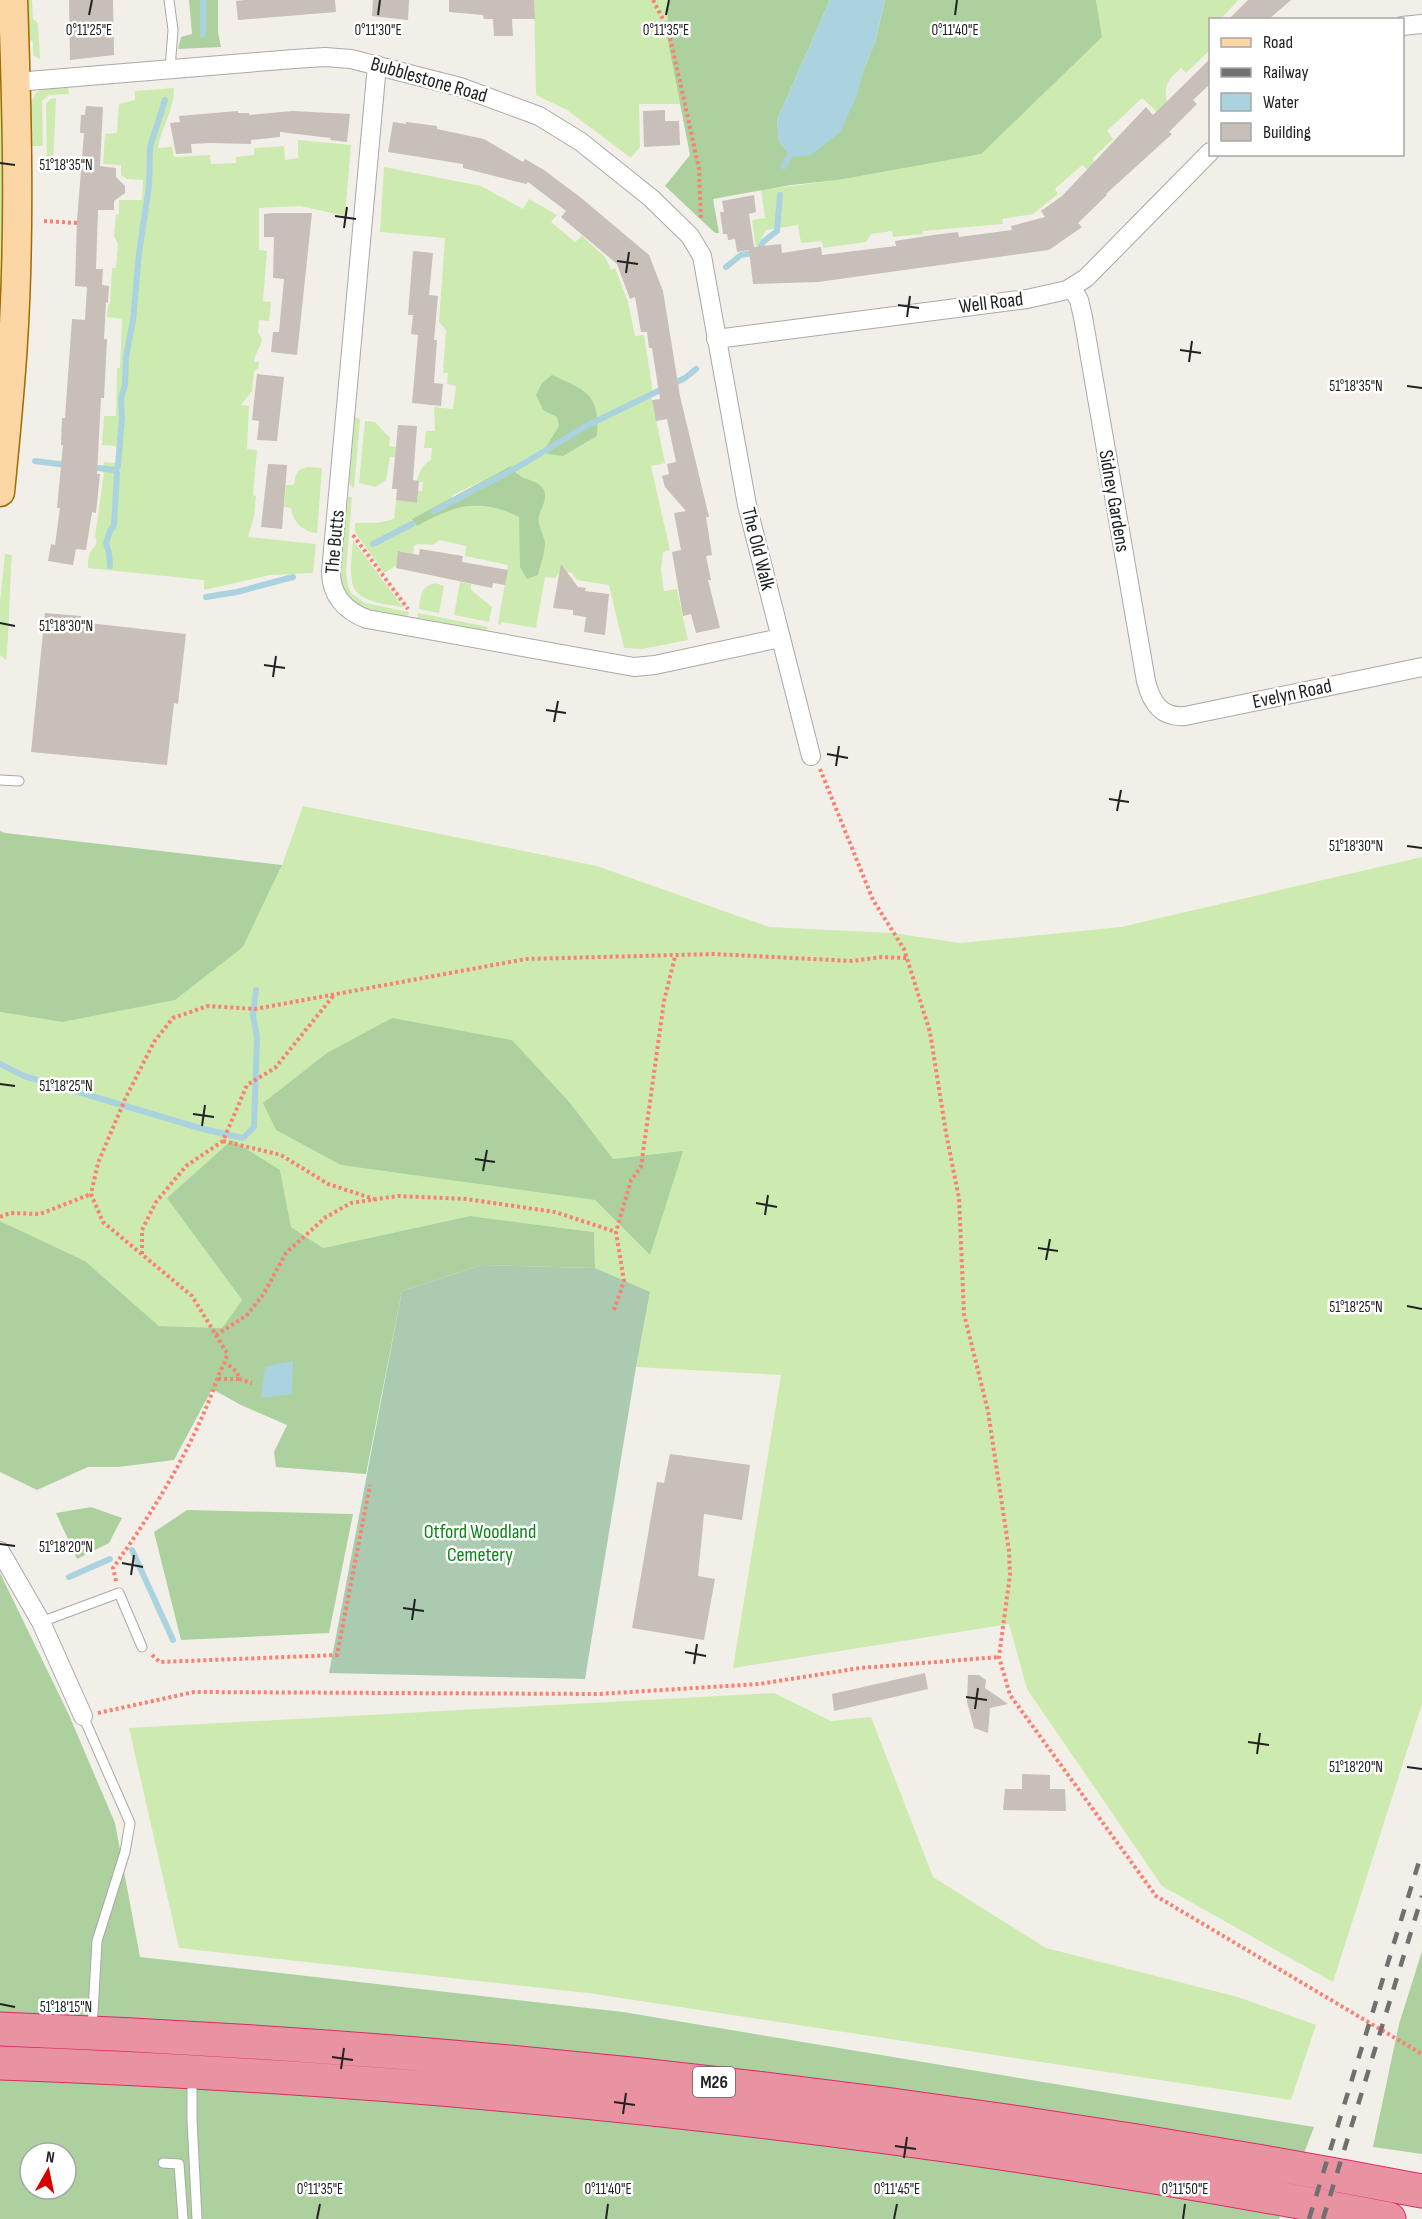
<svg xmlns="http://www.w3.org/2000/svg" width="1422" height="2219" font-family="'Sofia Sans Condensed',sans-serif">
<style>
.grass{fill:#cdebb0;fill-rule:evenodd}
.forest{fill:#add19e;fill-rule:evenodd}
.cemetery{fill:#aacbaf}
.water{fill:#aad3df}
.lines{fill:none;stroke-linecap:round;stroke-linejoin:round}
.stream{stroke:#aad3df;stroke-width:6}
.building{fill:#c7bfb8}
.service-casing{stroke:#a9a9a9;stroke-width:11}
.minor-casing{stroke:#a9a9a9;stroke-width:20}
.primary-casing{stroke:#a06b00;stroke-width:31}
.motorway-casing{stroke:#dc2a67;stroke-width:35}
.path{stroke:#fa8072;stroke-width:4;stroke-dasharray:3 3;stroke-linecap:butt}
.service{stroke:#fff;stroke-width:9}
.minor{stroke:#fff;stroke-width:18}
.primary{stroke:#fcd6a4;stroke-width:28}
.motorway{stroke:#e892a2;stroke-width:33}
.rail{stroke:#707070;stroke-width:4.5;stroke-dasharray:12 12;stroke-linecap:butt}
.ticks{fill:none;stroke:#222;stroke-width:2}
.labels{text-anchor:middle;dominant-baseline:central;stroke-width:5;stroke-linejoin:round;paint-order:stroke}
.shield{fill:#fff;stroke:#646464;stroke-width:1.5}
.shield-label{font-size:18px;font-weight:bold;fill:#222}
.street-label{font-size:20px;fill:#222;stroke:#fff}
.park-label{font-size:20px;fill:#0c8416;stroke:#fff}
.ticks-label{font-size:15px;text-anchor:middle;fill:#222;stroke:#fff;stroke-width:5;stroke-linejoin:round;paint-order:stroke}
</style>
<rect width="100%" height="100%" fill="#f2efe9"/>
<path class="grass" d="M26,0H32L33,19L38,23L40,59L33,55V41L27,40Z
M534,0H668L667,37L680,104H639L640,147L631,158L567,110L536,95Z
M1096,0H1238L1221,19L1210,20V50L1186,73L1181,68C1169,80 1163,84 1167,101L1157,112L1142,98L1107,131L1113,139L1093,158L1094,164L1087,169L1082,165L1055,189L1058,194L1033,214L1002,219L1003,224L923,231V234L893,237L892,231L871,234L866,242L823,248L822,241L801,243L798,225L766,230L756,248L752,220L765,218L761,190L838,180L875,173L1102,37Z
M0,58L3,191L0,334Z
M68,87L69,94L49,95L42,101L43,146H32L30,104L36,93L40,90Z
M174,88C174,111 162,125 158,148L172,147L174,157L210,155L211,164L236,163V157L254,155V148L284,146L285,160L298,158V140L351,145L345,216L300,206L259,208V250L267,251L263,301L271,302L269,321L259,320L258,333L262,339C261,348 255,352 254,362H259L258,369L254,371L252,391L241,405L249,406L247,449L257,450L253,495L256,496L254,517L248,537L316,544L313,573L270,575L204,590V580L88,568C88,564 88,557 90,553C94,546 99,545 95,536L104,473L102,472L104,462L116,463V446L102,445L104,416H116L117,368H120L122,319L107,317L108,305L110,304L112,268H116L118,244L114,236L116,215L119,214V200H142L143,180L127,179L121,175V165L103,164L105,134L117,133L119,104L135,100V91Z
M56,98L53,165H47L46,104L50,99Z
M384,167L481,186L523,209L529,199L557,215L551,222L575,242L582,236L605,257L611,270L615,268L628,302L635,336L644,335L653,394L650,395L652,400L665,463L651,466L670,550L663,552L661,570L664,591L677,589L688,640L642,649L624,648L609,585L577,580L572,573L561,571L555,578L545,577L536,628L502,622L501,625L498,624L508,565L465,556L466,546L439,540L433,545L417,544L414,546L413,554L399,551L396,566L384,573L355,532V523H377L394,519L396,500L417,503L418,491H422L423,482L417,481C419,472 423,464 431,460L432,448H424L426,431H435L434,407L453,409L456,386L447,384L448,373H443L446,330L439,322L445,238L380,232ZM501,472L474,505L442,512L453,495Z
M355,417L360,419L354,489L349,483Z
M365,421L375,422L390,438L389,446L396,447L395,457H390L386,480L375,487L359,483Z
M308,467L322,468L317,533C303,532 293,522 291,508L284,507L286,485H294C296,474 296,469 308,467Z
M348,497H352L346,572L348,586L351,593L365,603L409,612L408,616C393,614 373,614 359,606C351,601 344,593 342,584C337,569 346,516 348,497Z
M353,540L403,607C348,599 348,593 353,540Z
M5,554L12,555C9,590 10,625 6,660L0,655V602Z
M460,582L471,584V590L492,607L489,622L454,615Z
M435,583L444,586L439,613L419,609C421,596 420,587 435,583Z
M418,613L489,627L485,631L418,618Z
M303,806L597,866L769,927L893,933L960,943L1121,927L1422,857V1704L1333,1982L1162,1886L1027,1689L1009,1624L733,1668L781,1375L636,1367L650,1293L595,1268L594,1232L470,1216L323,1248L291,1227L280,1170L168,1198L242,1300L222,1328L159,1326L85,1261L0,1221V1012L62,1022L243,947L282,865ZM571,1104L613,1159L650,1255L595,1200Z
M774,1693L831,1721L871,1717L933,1877L1046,1948L1238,1997L1316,2025L1291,2100L588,1993L179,1948L129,1728Z"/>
<path class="forest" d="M189,0H218V32L221,47L178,49L181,37L192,34Z
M668,0H830L777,120L779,141L791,157L864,69L875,42L885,0H1096L1102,37L981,154L838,180L791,185L713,199L719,233H715L665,186L690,155L667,37Z
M552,375C587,391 600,394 597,436L563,456L547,454L546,447L559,426L557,417L543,410L536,395L542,383Z
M511,466C520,483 537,477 544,490C548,498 541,508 539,516C537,525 544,535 545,543C545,554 540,565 538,575L527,579L520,567L519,517C480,497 453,506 417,526L412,519Z
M0,831L5,833L282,865L243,947L175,1000L62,1022L0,1012Z
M392,1018L512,1040L571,1104L613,1159L683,1151L650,1255L595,1200L341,1165L276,1130L263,1103L327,1053Z
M232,1140L280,1170L291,1227L323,1248L470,1216L594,1232L595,1268L481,1265L402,1291L366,1474L276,1467L274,1452L287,1425L241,1405L212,1389L174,1460L118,1467H88L37,1490L0,1472V1221L85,1261L159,1326L222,1328L242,1300L167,1198Z
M91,1507L122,1518L109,1543L77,1559L56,1513Z
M187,1510L353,1514L329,1633L181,1640L154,1532Z
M0,1573L69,1715L115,1823L140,1957L623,2012L1314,2127L1279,2219H0ZM30,2153H66V2189H30Z
M1422,1951V2154L1373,2147L1399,2024Z"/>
<path class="cemetery" d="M481,1265L595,1268L650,1292L636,1367L585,1679L329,1673L402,1291Z"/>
<path class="water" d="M830,0H885L875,42L864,69L856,98L840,132L811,155L791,157L779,141L777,120Z
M293,1361L292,1394L261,1398L265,1367Z"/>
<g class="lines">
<path class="stream" d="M203,35V0
M784,166L790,154
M726,267L741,255L758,252L763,242L777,231L780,195
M35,461L67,465
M89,467L115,470
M434,511L518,467L586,426L685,378L696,369
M373,544L412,524
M110,566L109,553L106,543L110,531L114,525L117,473L115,470L118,466L122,418L121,399L125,385L126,357L133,320L139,253L149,186L150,147L165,100
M206,597L237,592L293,577
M0,1064L24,1076L203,1129L243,1138L254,1127L257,1037L253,1015L256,990
M132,1550L173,1640
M69,1577L110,1559"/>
</g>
<path class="building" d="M69,0H113L114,55L70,60Z
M245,0H335L336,12L238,20L236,1Z
M373,0H409L408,20L372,16Z
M449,0H534L535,19H512L513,36H494L493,19H484L483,15L449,12Z
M1248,0H1291L1268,20H1228Z
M1210,59V84L1193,100L1197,104L1169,132L1172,134L1106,194L1107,195L1078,223L1082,227L1049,250L818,282L753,284L749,250L737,252L735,239L728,240L727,234H723L720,212H724L722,201L754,195L756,212L749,214L754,247L781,244L782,253L821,247L822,255L896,246L895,241L933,235L958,232L959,237L1012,230L1011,226L1045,217L1041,211L1062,196L1146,107L1153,115Z
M86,106L103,107L100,166L116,168V177L125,186V193L114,201V210H98L96,269H103L102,285L109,286L108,303L106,302L104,339H107L104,398H101L97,474H100L96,513L92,512L86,550L76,549L73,565L48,561L51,544L55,545L60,508H57L63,445H61L62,418H65L72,319L85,320L87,287L75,286L77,221L84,133H80L81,115H85Z
M665,110V121H679L680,145L644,147L643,111Z
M238,111V113H249V115L293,111L350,114L347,142L330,140L331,138L280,132V137L251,140V144L210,143L191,144L192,153L176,154L170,123L180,122L179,116Z
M393,122L406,124V122L437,126V129L484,139L523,162L525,159L544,170L580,197L649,255L663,291L680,396L709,517H706L712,555L706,556L711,580H708L720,628L696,633L691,614L683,616L672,552L681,550L674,513L686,511L665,487L662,476L669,474L667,464L676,462L667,419L656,421L652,400L660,399L652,348H649L647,332H641L635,297L630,299L617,264L561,217L566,211L528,182L526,184L463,168V164L388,152Z
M274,213H312L297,355L271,352L273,332H279L284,279L273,278L274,237H264V214Z
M413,251L433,253L429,295L438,296L434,340H437L434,383L443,384L441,406L412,403L418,335L411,334L413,315H408Z
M257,374L284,377L277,441L257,440L259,421L252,420Z
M398,425L417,426L413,480L419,481L417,503L396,500L397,489H392Z
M268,464L287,465L282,529L261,527Z
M420,549L463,556L462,562L508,570L505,585L493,583L492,588L396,568L398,551L419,555Z
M561,564L578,587L586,588L585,591L609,594L605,635L584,632L586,617L573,615V610L553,608Z
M45,613L81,616L80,622L186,634L178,704L174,703L167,765L31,752Z
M670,1454L750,1465L742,1520L704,1514L698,1576L715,1579L704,1640L632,1628L657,1482L664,1483Z
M925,1673L928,1689L834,1711L832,1694Z
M968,1675H979L986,1680L985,1688L1008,1704L990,1708L988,1733L974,1728L967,1702Z
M1022,1774L1050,1775V1789H1065L1066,1811L1003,1810L1005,1789H1022Z"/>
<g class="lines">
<g class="service-casing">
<path id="service" d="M169,0L173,30L170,69
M0,780L19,781
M41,1622L119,1593L142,1647
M83,1716L130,1823L125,1852L97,1941L92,2029
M192,2078V2120L197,2219
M163,2163L179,2164L183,2219"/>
</g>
<g class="minor-casing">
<path id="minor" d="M1402,26L1422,24
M377,65L331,572C331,595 345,611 367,619L634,667L655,665L780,638
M16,82L294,59L325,57L351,59L460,87L539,116L581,142L651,198L690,236L702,256L747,505L811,756
M1072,288L1079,300L1083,317L1146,681C1151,702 1161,718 1185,716L1422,667
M716,339L1027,299L1067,290L1086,278L1210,152
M0,1551L41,1622L83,1716"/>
</g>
<g class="primary-casing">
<path id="primary" d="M0,492C5,442 10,392 13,342C20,228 17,114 13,0"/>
</g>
<g class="motorway-casing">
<path id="motorway" d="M0,2029C478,2047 952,2101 1422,2191
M0,2063C466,2080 931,2130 1389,2219"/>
</g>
<path class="path" d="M653,0L668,29L683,95L699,169L701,220
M44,221L77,223
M353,535L408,609
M820,769L873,900L904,949L930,1032L946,1133L959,1198L964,1314L988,1411L1009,1551L1010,1575L999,1657L1010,1695L1156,1896L1422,2054
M223,1141L281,1155L328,1184L374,1199
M0,1217L10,1213L40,1214L91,1194
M142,1254V1230L156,1202L186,1166L223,1141L247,1085L275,1068L334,995
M614,1310L624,1281L616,1232L631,1180L641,1167L664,1001L675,957
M216,1335L246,1316L263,1295L286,1253L326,1217L351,1203L398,1196L466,1199L555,1212L616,1232
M218,1379H239L237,1372L226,1363
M239,1379L252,1383
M116,1581L113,1568C155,1509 195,1444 219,1374C222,1367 226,1362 227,1353L192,1296L103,1222L91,1194L98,1163L126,1097L154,1042L173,1018L208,1006L255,1009L526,959L714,954L852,961L882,957L906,958
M152,1655L160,1662L337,1655L370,1485
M98,1713L194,1692L598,1694L759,1684L860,1668L999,1657"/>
<use href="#service" class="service"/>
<use href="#minor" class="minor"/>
<use href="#primary" class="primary"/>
<use href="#motorway" class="motorway"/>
<path class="rail" d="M1309,2219L1422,1852
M1323,2219L1422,1896"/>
</g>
<path class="ticks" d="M89,15L92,0M378,15L380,0M666,15L669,0M955,15L957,0M0,163L15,165M335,216L356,219M344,228L347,207M617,261L638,264M626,273L629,252M898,305L919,308M907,317L910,296M1180,350L1201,353M1189,362L1192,341M1407,386L1422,388M0,623L15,626M264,665L285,668M273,677L276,656M546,710L566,713M554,722L558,701M827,754L848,758M836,766L839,746M1109,799L1129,802M1117,811L1121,790M1407,846L1422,848M0,1084L15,1086M193,1114L214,1117M202,1126L205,1105M475,1159L495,1162M483,1171L487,1150M756,1203L777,1207M765,1215L768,1195M1038,1248L1058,1251M1046,1260L1050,1239M1407,1306L1422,1309M0,1544L15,1546M122,1563L143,1567M131,1575L134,1555M403,1608L424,1611M412,1620L415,1599M685,1652L706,1656M694,1664L697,1644M966,1697L987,1700M975,1709L978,1688M1248,1742L1269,1745M1257,1754L1260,1733M1407,1767L1422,1769M0,2004L15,2007M332,2057L353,2060M341,2069L344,2048M614,2102L635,2105M623,2114L626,2093M895,2146L916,2149M904,2158L907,2137M317,2219L320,2204M606,2219L608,2204M894,2219L897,2204M1183,2219L1185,2204"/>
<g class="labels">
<rect class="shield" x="693" y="2067" width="42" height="30" rx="4.5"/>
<g class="shield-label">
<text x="714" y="2082">M26</text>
</g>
<g class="street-label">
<text transform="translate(429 80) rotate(16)">Bubblestone Road</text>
<text transform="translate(991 303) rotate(-7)">Well Road</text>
<text transform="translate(1114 501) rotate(80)">Sidney Gardens</text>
<text transform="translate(335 542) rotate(-85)">The Butts</text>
<text transform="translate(758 549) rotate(76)">The Old Walk</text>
<text transform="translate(1292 694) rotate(-12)">Evelyn Road</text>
</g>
<g class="park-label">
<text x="480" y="1532">Otford Woodland<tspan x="480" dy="23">Cemetery</tspan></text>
</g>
</g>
<g class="ticks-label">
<text x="378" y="35">0°11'30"E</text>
<text x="666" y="35">0°11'35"E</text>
<text x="955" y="35">0°11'40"E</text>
<text x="89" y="35">0°11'25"E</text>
<text x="66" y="170">51°18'35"N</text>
<text x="1356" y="391">51°18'35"N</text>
<text x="66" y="631">51°18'30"N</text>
<text x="1356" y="851">51°18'30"N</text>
<text x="66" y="1091">51°18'25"N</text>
<text x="1356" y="1312">51°18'25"N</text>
<text x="66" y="1552">51°18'20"N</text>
<text x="1356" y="1772">51°18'20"N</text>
<text x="66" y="2012">51°18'15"N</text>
<text x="320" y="2194">0°11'35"E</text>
<text x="608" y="2194">0°11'40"E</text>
<text x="897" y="2194">0°11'45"E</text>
<text x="1185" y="2194">0°11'50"E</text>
</g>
<rect x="1209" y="18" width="195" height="138" fill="#ffffff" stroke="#a7a7a7" stroke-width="1.5"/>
<rect x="1221" y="38" width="30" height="9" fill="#fcd6a4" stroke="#a7a7a7" stroke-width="1.5"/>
<text x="1263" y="48" font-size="18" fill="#222222">Road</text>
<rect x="1221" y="68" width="30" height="9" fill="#707070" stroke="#a7a7a7" stroke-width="1.5"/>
<text x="1263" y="78" font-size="18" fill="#222222">Railway</text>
<rect x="1221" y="93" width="30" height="18" fill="#aad3df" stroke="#a7a7a7" stroke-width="1.5"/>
<text x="1263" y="108" font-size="18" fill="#222222">Water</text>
<rect x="1221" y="123" width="30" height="18" fill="#c7bfb8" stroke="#a7a7a7" stroke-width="1.5"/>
<text x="1263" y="138" font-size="18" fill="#222222">Building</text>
<g transform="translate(48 2171) rotate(9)"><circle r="28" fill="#ffffff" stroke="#a7a7a7" stroke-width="1.5"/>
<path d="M0-4.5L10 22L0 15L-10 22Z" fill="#d40000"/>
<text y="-9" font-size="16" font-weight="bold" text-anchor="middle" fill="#222222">N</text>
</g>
</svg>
